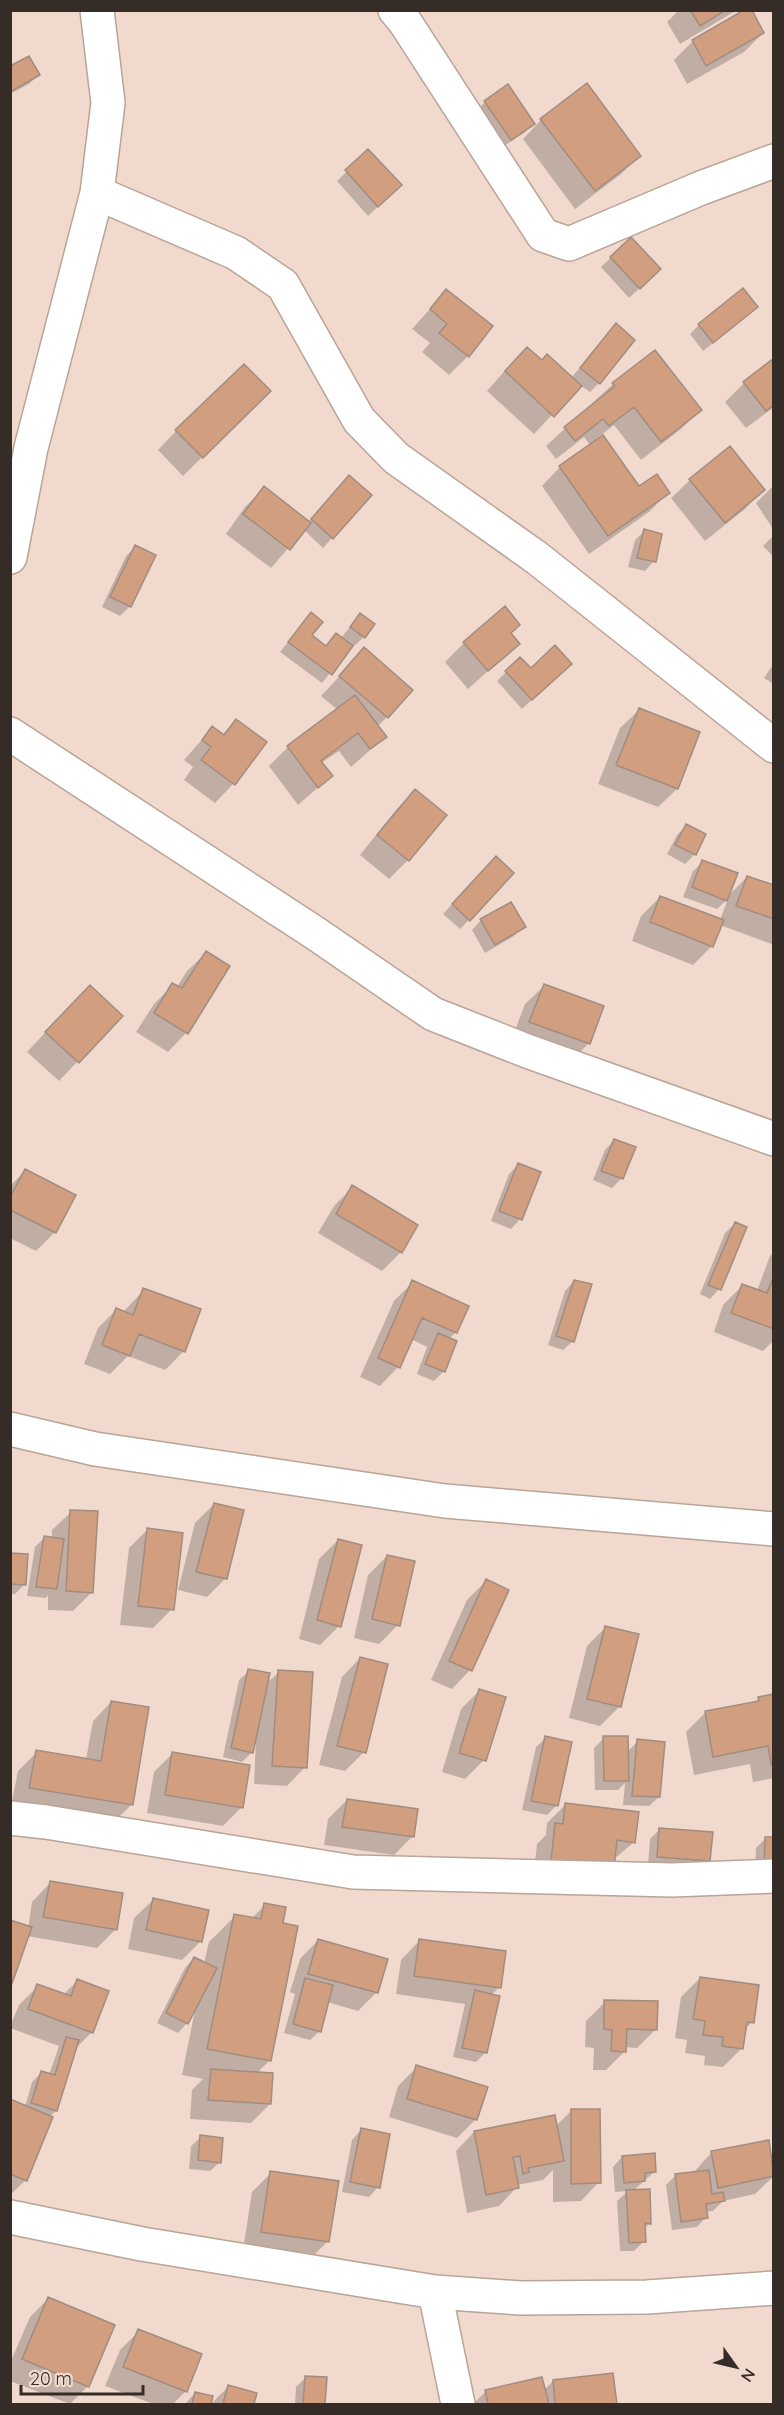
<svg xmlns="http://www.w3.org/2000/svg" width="784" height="2415" font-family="Quicksand,sans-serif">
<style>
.shadow{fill:#0003}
.building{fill:#d19e80;stroke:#a18c80;stroke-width:1.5}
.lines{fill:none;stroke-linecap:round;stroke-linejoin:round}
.minor-casing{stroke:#b9a497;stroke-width:36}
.minor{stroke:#fff;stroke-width:33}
</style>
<rect width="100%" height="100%" fill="#f1dacd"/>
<path class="shadow" d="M679,10H737L680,44L667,22Z
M747,10L763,33L744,52L687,84L674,60L693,41Z
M10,68L38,75L29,84L10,94Z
M485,102L533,124L524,133L501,148L476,111Z
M541,120L639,156L621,174L575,209L523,139Z
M368,151L391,194L368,216L337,181Z
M631,239L650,278L629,298L601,267Z
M446,291L468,356L449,375L422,352L430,343L412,329Z
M747,316L703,351L690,334L699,325Z
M616,326L599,383L590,392L580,385L534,434L487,391L508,367L542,362L571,378Z
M774,360V407L746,428L725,402L744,383Z
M613,384L700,410L681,429L641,460L614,425L596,439L638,488L668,493L649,512L589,554L542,486L560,467L591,446L584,437L556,459L546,446Z
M269,391L183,476L158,450L176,431Z
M690,480L763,490L745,509L705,541L671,498Z
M774,485V529H773L756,503Z
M340,486L332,538L323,548L304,530L271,568L226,534L245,507L264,488L308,522Z
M644,531L654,561L645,571L628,567L635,540Z
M774,535V557L763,546Z
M135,547L154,556L130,606L120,616L102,607L126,556Z
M311,614L310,636L325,647L337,635L341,638L360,615L364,637L354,646L353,645L322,683L280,652Z
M509,633L518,644L468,689L445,662L464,643Z
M364,650L387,717L377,727L385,737L351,767L339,751L321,763L331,776L298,805L269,766L288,747L338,710L321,696Z
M774,663V684L764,678Z
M506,672L560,674L522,709L497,681Z
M639,710L698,733L677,789L658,807L598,784L620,728Z
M236,721L265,742L233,784L215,803L184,780L193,767L184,760L212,728L222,735Z
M415,791L445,816L408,860L389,879L360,855L396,810Z
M687,825L695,854L685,864L667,854L677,835Z
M703,862L727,897L747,877L774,887V945L720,925L712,946L693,965L632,941L641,916L660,897L720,920L728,899L717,909L683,897L693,871Z
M486,867L469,920L460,929L443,914Z
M481,920L524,927L514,936L485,953L472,930Z
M206,953L186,1033L168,1052L136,1032L154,1004L173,985L177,987L187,971Z
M544,986L589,1043L570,1062L511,1041L525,1004Z
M71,1005L121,1016L59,1081L27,1052Z
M614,1140L622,1178L612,1188L593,1180L605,1150Z
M518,1165L520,1219L511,1229L491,1221L509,1174Z
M25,1171L55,1232L36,1251L10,1238V1186Z
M353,1187L401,1252L382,1271L318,1233L334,1206Z
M735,1223L719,1289L710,1299L700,1294L725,1233Z
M774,1252V1340L763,1351L714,1332L723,1305L742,1286L757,1291L770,1256Z
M574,1281L573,1341L563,1350L548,1345L565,1291Z
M413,1282L456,1332L449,1339L444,1371L434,1381L417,1374L427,1347L411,1339L398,1367L380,1386L360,1377L394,1301Z
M144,1290L184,1351L165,1370L128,1356L110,1374L84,1364L98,1328L116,1310L123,1312Z
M214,1504L226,1578L207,1597L178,1590L195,1523Z
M71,1512L92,1592L73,1611L48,1610V1595L46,1598L27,1596L35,1547L44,1538L52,1539V1530Z
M148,1529L172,1609L153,1628L120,1625L129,1548Z
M338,1540L339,1626L320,1645L299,1639L319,1559Z
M10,1554L25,1584L15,1594H10Z
M387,1556L398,1625L379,1644L354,1638L368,1575Z
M486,1581L470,1670L452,1689L431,1680L467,1600Z
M606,1627L637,1635L619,1707L600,1726L569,1718L587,1646Z
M360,1658L364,1752L345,1771L319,1765L342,1677Z
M249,1671L266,1684L279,1672L305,1767L287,1786L254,1784L256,1739H255L252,1752L242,1762L223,1757L239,1680Z
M480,1690L484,1760L465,1779L442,1772L461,1709Z
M774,1696V1778L753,1782L750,1764L694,1775L686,1732L705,1713L754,1703L759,1698Z
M111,1702L132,1804L113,1823L11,1806L18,1771L37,1752L86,1760L93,1721Z
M546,1738L556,1806L547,1815L522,1810L536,1747Z
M604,1738L627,1752L638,1741L659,1797L649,1806L623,1805L625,1783L618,1790H595L594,1748Z
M173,1753L242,1807L223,1826L147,1813L154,1772Z
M347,1800L413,1836L394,1855L324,1845L328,1819Z
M566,1804L634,1842L613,1860L611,1877L592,1896L532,1889L537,1844L546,1835L547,1823Z
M660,1829L709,1861L699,1870L648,1866L650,1839Z
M765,1839L774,1878H755L756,1848Z
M50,1883L116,1929L97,1948L27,1936L32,1902Z
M153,1900L201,1941L182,1960L128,1949L134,1918Z
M265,1905L270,2060L256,2074L270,2104L251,2123L190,2119L192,2090L203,2079L182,2075L195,2010L187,2023L178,2033L157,2023L185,1968L194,1958L204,1963L209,1942L235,1916L251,1919Z
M318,1940L377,1992L358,2011L327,2002L320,2031L310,2040L284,2033L295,1994L290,1992L300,1959Z
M419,1941L500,1987L491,1995L486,2052L476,2062L453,2057L465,2004L396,1994L401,1960Z
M700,1978L752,2022L744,2030L742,2048L723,2067L704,2065L705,2056L685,2053L687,2040L675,2038L681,1997Z
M77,1981L92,2032L74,2050L56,2111L49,2117L26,2180L10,2195V2100L25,2107L32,2082L41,2073L49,2075L59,2046L10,2028V2026L19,2005L38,1986L63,1995Z
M605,2002L656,2029L637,2048L625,2047V2051L606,2070H593L594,2048L585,2047L586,2021Z
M417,2067L476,2119L457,2138L389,2117L398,2086Z
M571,2111L599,2182L581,2201L553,2202V2170L543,2180L517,2185V2187L499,2206L467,2213L456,2151L474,2132L556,2126Z
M361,2130L378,2187L369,2197L342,2192L352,2140Z
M201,2137L220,2162L210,2171L189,2169L191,2146Z
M768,2141L774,2176L755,2194L723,2201L713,2211L705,2212L706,2217L697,2227L672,2230L666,2185L675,2176L693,2173L711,2153Z
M622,2157L654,2172L633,2191L650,2223L644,2229V2241L634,2251H620L617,2201L628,2191L615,2192L613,2167Z
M271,2173L328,2241L309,2260L243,2250L252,2192Z
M49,2298L88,2386L70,2404L10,2381V2363L30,2317Z
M139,2331L186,2391L173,2404H153L105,2386L120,2350Z
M612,2375L615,2404H473L485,2392L541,2378L544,2390L553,2381Z
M306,2377L325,2378L324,2404H295L296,2387Z
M228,2387L255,2394L252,2404H211Z
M195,2393L211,2397L209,2404H185Z"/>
<path class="building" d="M690,10H726L700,26Z
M744,10H752L764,33L706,66L692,40Z
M29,56L40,75L10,92V66Z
M587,83L641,156L595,191L540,119Z
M508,84L535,124L511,140L484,101Z
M368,149L402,185L378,207L345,170Z
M631,237L661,269L640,289L610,257Z
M743,288L758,307L713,343L698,324Z
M446,289L493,326L469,357L439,333L447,324L430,309Z
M616,323L635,340L600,384L580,368Z
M527,347L542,360L547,354L582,386L554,417L505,371Z
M655,350L702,410L661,442L634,407L609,426L603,419L575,441L564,427L615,386L612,383Z
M774,358V405L766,411L743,382Z
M244,364L271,391L203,458L175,430Z
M603,435L639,486L657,474L670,493L608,536L559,466Z
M730,446L765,490L725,523L689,479Z
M349,475L372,495L333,539L311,519Z
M264,486L311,523L290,550L243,514Z
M644,529L662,534L656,562L637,558Z
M135,545L156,555L131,607L110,597Z
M505,606L520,625L511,633L520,644L488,671L463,642Z
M311,612L323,622L312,635L326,646L336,633L353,646L332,675L288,642Z
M360,613L375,624L365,638L350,627Z
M555,645L572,664L532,700L505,671L520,657L531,668Z
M364,647L413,690L388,718L339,676Z
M355,695L387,737L370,749L358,733L321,761L333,776L318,788L287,746Z
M639,708L700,732L678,789L616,765Z
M236,719L267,742L235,785L201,760L211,747L202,740L212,726L224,735Z
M415,789L447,815L409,861L377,835Z
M686,824L706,834L696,855L675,845Z
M496,856L514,873L470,921L452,904Z
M702,860L738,873L727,901L692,887Z
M747,876L774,885V919L736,906Z
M660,896L724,920L713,947L650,922Z
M511,902L526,927L495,945L480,919Z
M206,951L230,966L188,1034L154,1013L172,983L182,988Z
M544,984L604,1006L590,1044L529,1022Z
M90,985L123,1016L79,1063L45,1032Z
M614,1139L636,1147L623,1179L601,1171Z
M518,1163L541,1172L522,1220L499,1211Z
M25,1169L76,1195L56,1233L10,1210V1197Z
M352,1185L418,1225L402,1253L336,1214Z
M735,1222L747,1227L721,1290L708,1285Z
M774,1275V1329L731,1313L742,1284L767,1293Z
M412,1280L469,1306L457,1333L422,1318L400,1368L378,1358Z
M574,1280L592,1284L574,1342L556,1336Z
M143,1288L201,1309L185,1352L139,1334L130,1356L102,1345L116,1308L133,1315Z
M438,1333L457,1341L445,1372L425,1364Z
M214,1503L244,1510L227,1579L196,1572Z
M70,1510L98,1511L93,1593L66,1591Z
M147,1528L183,1533L174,1610L138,1606Z
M44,1536L64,1539L57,1589L36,1587Z
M338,1539L362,1545L341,1627L317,1620Z
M10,1553L28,1554L26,1585L10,1584Z
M387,1555L415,1561L400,1626L372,1619Z
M486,1579L509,1590L472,1671L449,1661Z
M605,1626L639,1634L621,1707L587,1699Z
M360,1657L388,1664L366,1753L337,1746Z
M248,1669L270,1673L253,1753L231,1748Z
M278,1670L313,1672L307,1768L272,1766Z
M479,1689L506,1697L486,1761L459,1753Z
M774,1694V1763L771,1764L768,1746L713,1757L705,1711L759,1701L758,1697Z
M111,1701L149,1707L133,1805L29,1788L36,1750L101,1761Z
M545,1736L572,1742L558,1806L531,1801Z
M603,1736H628L629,1781H604Z
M637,1739L665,1742L660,1797L632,1796Z
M172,1752L250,1765L243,1808L165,1795Z
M347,1799L418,1809L414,1837L342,1827Z
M565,1803L639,1812L635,1843L617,1840L613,1878L550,1871L555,1823L563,1824Z
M659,1828L713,1832L710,1861L657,1857Z
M765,1837H774V1869H764Z
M50,1881L123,1893L117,1930L43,1917Z
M153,1898L209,1910L202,1942L146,1930Z
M264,1903L286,1907L283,1923L298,1926L271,2061L207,2049L234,1914L261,1919Z
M10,1920L32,1927L10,1989Z
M318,1939L388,1959L378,1993L308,1974Z
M419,1939L506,1951L501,1988L414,1976Z
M194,1957L217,1968L188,2024L166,2013Z
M700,1977L759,1985L754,2023L747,2022L743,2049L722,2046L723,2037L703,2035L705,2021L693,2019Z
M305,1978L333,1985L321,2032L293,2024Z
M77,1979L109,1991L93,2033L28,2009L37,1984L71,1996Z
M475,1990L500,1996L487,2053L462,2048Z
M604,2000L658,2001L657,2030L627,2029L626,2052L611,2051L612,2030L604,2029Z
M66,2037L79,2040L57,2111L31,2103L41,2071L55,2075Z
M416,2065L488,2087L477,2120L407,2099Z
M211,2069L273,2073L271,2104L208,2100Z
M10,2099L53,2117L27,2181L10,2174Z
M571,2109H600L601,2183L571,2184Z
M555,2115L564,2161L528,2168L529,2172L523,2174L520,2156L513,2157L519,2188L486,2195L474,2131Z
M361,2128L390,2134L380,2188L350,2182Z
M200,2135L223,2138L221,2163L198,2160Z
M769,2140L774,2176L718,2188L711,2151Z
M655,2153L656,2172L645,2173V2181L624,2183L622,2156Z
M709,2170L712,2194L723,2192L725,2201L706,2204L708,2218L681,2222L675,2174Z
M270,2171L339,2181L329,2242L261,2232Z
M650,2189L651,2224L645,2223L646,2242L629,2243L626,2190Z
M48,2297L115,2325L89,2387L22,2359Z
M138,2329L202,2354L187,2392L123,2367Z
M613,2373L617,2404H555L553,2380Z
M305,2376L327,2377L325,2404H303Z
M542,2377L549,2404H488L485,2390Z
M228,2385L257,2393L254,2404H223Z
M195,2392L213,2396L211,2404H192Z"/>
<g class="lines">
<g class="minor-casing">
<path id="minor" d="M395,10L405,22L543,235L569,244L701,188L774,161
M97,193L236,253L283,285L359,420L396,458L537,558L774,746
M10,557L31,448L97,193L108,103L97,10
M10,734L315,933L433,1014L527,1051L774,1139
M10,1429L95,1449L445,1501L774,1529
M10,1818L46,1822L353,1872L672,1880L774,1876
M10,2217L142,2244L435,2292L521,2298L647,2297L774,2288
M435,2292L458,2404"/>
</g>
<use href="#minor" class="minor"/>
</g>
<rect width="784" height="2415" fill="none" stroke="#352c27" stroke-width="24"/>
<g transform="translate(736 2367) rotate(124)" stroke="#f1dacd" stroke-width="4.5" paint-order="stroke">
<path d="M0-4.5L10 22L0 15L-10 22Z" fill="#352c27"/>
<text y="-9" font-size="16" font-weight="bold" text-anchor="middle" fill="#352c27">N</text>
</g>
<path d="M21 2385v9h122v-9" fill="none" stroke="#352c27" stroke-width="3"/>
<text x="30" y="2385" font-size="18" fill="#352c27" stroke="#f1dacd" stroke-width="4.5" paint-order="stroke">20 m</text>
</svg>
